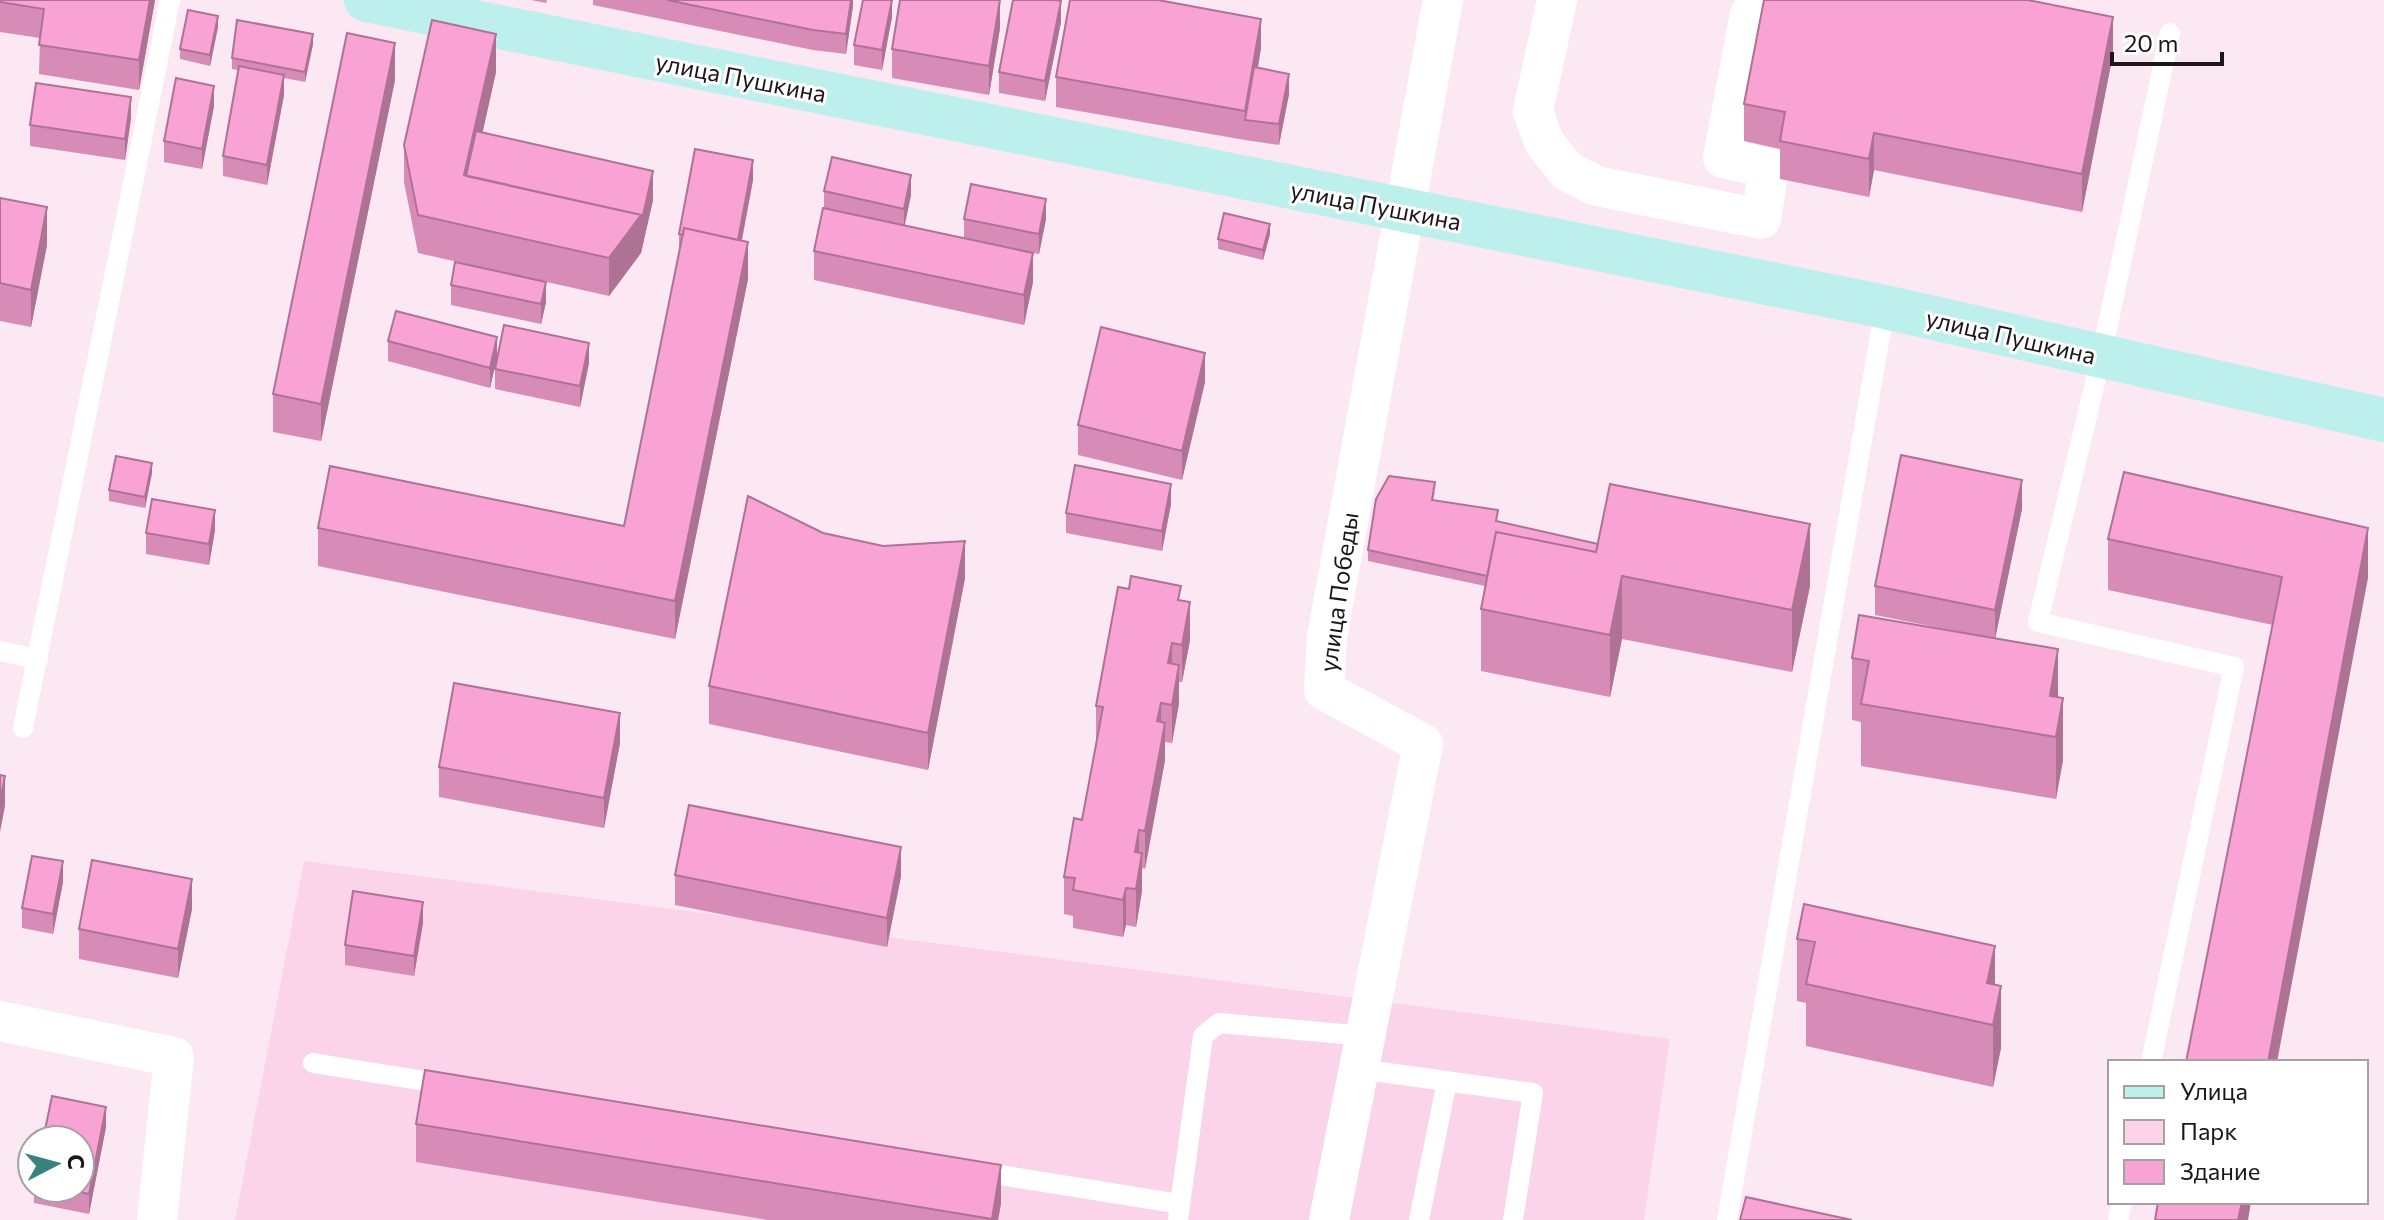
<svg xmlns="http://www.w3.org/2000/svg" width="2384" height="1220" font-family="Commissioner,sans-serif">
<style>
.green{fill:#fbd4e9}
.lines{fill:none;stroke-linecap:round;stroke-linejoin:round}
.lane{stroke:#fff;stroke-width:20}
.street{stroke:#fff;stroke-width:40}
.secondary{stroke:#bdefed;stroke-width:44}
.wall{fill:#d68cb7}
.shaded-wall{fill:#ae7295}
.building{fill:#f9a3d5;stroke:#ae7295;stroke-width:2}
.labels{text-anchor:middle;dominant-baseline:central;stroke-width:6;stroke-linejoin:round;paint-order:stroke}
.street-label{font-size:24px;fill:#1c1519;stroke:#fff}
</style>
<rect width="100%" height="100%" fill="#fce8f3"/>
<path class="green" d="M304,861L1670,1039L1644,1220H235Z"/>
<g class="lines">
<path class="lane" d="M0,651L38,659
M23,728L170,0
M2151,1062L2234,667L2038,622L2101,357L2170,33
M313,1063L450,1085
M1359,1069L1533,1093L1513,1220
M975,1171L1180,1204
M1178,1220L1203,1036L1219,1023L1365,1036
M1419,1220L1447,1081
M1727,1220L1885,307
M2118,1220L2122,1202"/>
<path class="street" d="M1557,0L1533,111L1544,142L1567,171L1597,186L1761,219L1769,168L1723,158L1750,14L1800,23L1804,0
M0,1021L174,1057L157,1220
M1329,1220L1423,744L1324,690L1327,637L1443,0"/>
<path class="secondary" d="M366,0L1885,307L2384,420"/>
</g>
<path class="wall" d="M0,0H155L139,90L39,74L40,38L0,32Z
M531,0H547L546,3Z
M593,0H853V6L846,54L813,50L593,5Z
M892,17L882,70L854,65V45Z
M1061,22L1045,101L999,93V72Z
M218,27L210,66L180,59V49Z
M1000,28L989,95L892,78V49Z
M313,44L305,82L284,78V95L267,185L223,176V156L238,70L232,69V58Z
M1261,48L1258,68L1289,94L1279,145L1245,140L1056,107V77Z
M2113,54L2082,212L1874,170L1869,197L1780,179V149L1744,141V104Z
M496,72L482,133L653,200L641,253L609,296L418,253L404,182V145Z
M395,80L321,441L273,432V394Z
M214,106L202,169L164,162V141Z
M131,118L125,160L30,146V125Z
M753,180L742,240L748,279L675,639L318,566V528L624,526L679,254V234Z
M824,191L911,195L904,226L964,238V219H1046L1039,254L1033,253V282L1024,325L814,280V251L824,209Z
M0,198L47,245L31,327L0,321Z
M1270,234L1263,260L1218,249V239Z
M451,285L546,302L541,324L451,305Z
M388,341L497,357L490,388L388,361Z
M589,363L580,407L495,389V369Z
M1205,382L1182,480L1078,455V425Z
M152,473L145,508L109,501V490Z
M1435,492L1433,500L1497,522L1598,544L1810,586L1792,672L1622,639L1610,697L1481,671V609L1485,586L1368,561V550Z
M1171,504L1162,551L1066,533V513Z
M2022,509L1995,639L2058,697L2063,760L2056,799L1861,766V722L1852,720V658L1970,634L1875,615V586Z
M215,530L209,565L146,554V533Z
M823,533L965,578L928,770L709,724V686Z
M2108,539L2368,578L2273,625L2108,590Z
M1181,601L1190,640L1182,682H1179V703L1172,743L1165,742V760L1145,869L1142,868V891L1136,927L1126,925L1123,937L1073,928V916L1064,914V877L1082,820L1096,743V706Z
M620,743L604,828L439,797V767Z
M675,875L901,876L887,947L675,905Z
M63,882L53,934L22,928V908Z
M192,909L178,978L79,959V929Z
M423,923L414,976L345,965V945Z
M1797,939L1995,985L2001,1048L1993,1087L1806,1046V1003L1797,1001Z
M416,1124L1001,1203L998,1220H768L416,1162Z
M106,1127L89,1214L34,1203V1188H80Z"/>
<path class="shaded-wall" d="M150,0H155L139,90V60Z
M851,0H853V6L846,54V34Z
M892,0V17L882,70V50Z
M1000,0V28L989,95V66Z
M1061,1V22L1045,101V81Z
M218,16V27L210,66V55Z
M2113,17V54L2082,212V174Z
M1261,19V48L1248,121L1245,120V111Z
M313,34V44L305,82V72Z
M496,34V72L471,185L464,175Z
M395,43V80L321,441V404Z
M1289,74V94L1279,145V124Z
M284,75V95L267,185V165Z
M214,86V106L202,169V149Z
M131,97V118L125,160V139Z
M1874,133V170L1869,197V159Z
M753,160V180L737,265V245Z
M653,171V200L641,253L609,296V258Z
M911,175V195L904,229V209Z
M1046,199V219L1039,254V234Z
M47,207V245L31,327V290Z
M1270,224V234L1263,260V250Z
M748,242V279L675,639V601Z
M1033,253V282L1024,325V295Z
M546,282V302L541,324V304Z
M497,337V357L490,388V368Z
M589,343V363L580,407V386Z
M1205,353V382L1182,480V451Z
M152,463V473L145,508V497Z
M2022,480V509L1995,639V610Z
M1171,484V504L1162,551V531Z
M215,510V530L209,565V544Z
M1810,524V586L1792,672V610Z
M2368,528V578L2277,1062H2268Z
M965,541V578L928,770V733Z
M1622,576V639L1610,697V635Z
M1190,602V640L1182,682V645Z
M1172,643V681L1168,663Z
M2058,649V712L2050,696Z
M1179,665V703L1172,743V705Z
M2063,698V760L2056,799V737Z
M1161,703V741L1157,721Z
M620,713V743L604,828V798Z
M1165,723V760L1145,869V831Z
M5,776V806L0,832V802Z
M1139,830V868L1135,852Z
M901,847V876L887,947V918Z
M1142,853V891L1136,927V889Z
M63,861V882L53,934V914Z
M192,879V909L178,978V949Z
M1126,888V925L1123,937V900Z
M423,902V923L414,976V956Z
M1995,946V1009L1987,983Z
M2001,986V1048L1993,1087V1025Z
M106,1107V1127L89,1214V1194Z
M1001,1165V1203L998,1220H992Z
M2242,1202H2251L2248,1220H2238Z"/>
<path class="building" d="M0,0H150L139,60L39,45L44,9L0,2Z
M667,0H851L846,34L813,30Z
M863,0H892L882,50L854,45Z
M900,0H1000L989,66L892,49Z
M1013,0H1054L1061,1L1045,81L999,72Z
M1070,0H1158L1261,19L1245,111L1056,77Z
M1764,0H2028L2113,17L2082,174L1874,133L1869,159L1780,141L1785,112L1744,104Z
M188,10L218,16L210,55L180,49Z
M237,20L313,34L305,72L232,58Z
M432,20L496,34L464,175L641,215L609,258L418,215L404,145Z
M347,33L395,43L321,404L273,394Z
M239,66L284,75L267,165L223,156Z
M1254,67L1289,74L1279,124L1245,120Z
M176,78L214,86L202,149L164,141Z
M36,83L131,97L125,139L30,125Z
M476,131L653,171L641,224V215L466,176Z
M695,149L753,160L738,240L684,228L683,235L679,234Z
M832,157L911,175L904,209L824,191Z
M971,184L1046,199L1039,234L964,219Z
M0,198L47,207L31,290L0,283Z
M823,208L1033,253L1024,295L814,251Z
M1224,213L1270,224L1263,250L1218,239Z
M684,228L748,242L675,601L318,528L330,466L624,526Z
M455,262L546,282L541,304L451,285Z
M396,311L497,337L490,368L388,341Z
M504,325L589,343L580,386L495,369Z
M1101,327L1205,353L1182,451L1078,425Z
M1901,455L2022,480L1995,610L1875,586Z
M116,456L152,463L145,497L109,490Z
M1075,465L1171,484L1162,531L1066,513Z
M2124,472L2368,528L2268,1062H2186L2282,577L2108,539Z
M1389,476L1435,482L1432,500L1498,510L1496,521L1598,544L1596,552L1496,532L1487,576L1368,550L1376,499Z
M1610,484L1810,524L1792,610L1622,576L1610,635L1481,609L1496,532L1596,552Z
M748,496L823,533L883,546L965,541L928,733L709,686Z
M152,499L215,510L209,544L146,533Z
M1131,576L1181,586L1178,600L1190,602L1182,645L1172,643L1168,663L1179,665L1172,705L1161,703L1157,721L1165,723L1145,831L1139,830L1135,852L1142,853L1136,889L1126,888L1123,900L1073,890L1075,878L1064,877L1074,818L1082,820L1103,707L1096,706L1118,587L1129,589Z
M1859,615L2058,649L2050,696L2063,698L2056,737L1861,704L1869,661L1852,658Z
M454,683L620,713L604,798L439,767Z
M0,775L5,776L0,802Z
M689,805L901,847L887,918L675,875Z
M32,856L63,861L53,914L22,908Z
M92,860L192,879L178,949L79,929Z
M353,891L423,902L414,956L345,945Z
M1804,904L1995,946L1987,983L2001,986L1993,1025L1806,984L1815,942L1797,939Z
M425,1070L1001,1165L992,1219L416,1124Z
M52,1096L106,1107L89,1194L61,1188H80V1140H43Z
M1746,1197L1852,1220H1740Z
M2158,1202H2242L2238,1220H2155Z"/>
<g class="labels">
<g class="street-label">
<text transform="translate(741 77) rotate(11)">улица Пушкина</text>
<text transform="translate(1376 205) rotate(11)">улица Пушкина</text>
<text transform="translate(2011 336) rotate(13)">улица Пушкина</text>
<text transform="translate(1338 592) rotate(-82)">улица Победы</text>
</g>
</g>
<rect x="2108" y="1060" width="260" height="144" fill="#ffffff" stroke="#a4a1a3" stroke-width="2"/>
<rect x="2124" y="1086" width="40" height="12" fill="#bdefed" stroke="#a4a1a3" stroke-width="2"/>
<text x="2180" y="1100" font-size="24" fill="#1c1519">Улица</text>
<rect x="2124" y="1120" width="40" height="24" fill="#fbd4e9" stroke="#a4a1a3" stroke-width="2"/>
<text x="2180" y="1140" font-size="24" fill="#1c1519">Парк</text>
<rect x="2124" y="1160" width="40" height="24" fill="#f9a3d5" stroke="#a4a1a3" stroke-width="2"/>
<text x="2180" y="1180" font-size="24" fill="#1c1519">Здание</text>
<g transform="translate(56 1164) rotate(84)"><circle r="38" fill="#ffffff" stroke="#a4a1a3" stroke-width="2"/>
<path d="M0-6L14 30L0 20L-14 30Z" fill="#3a827d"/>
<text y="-12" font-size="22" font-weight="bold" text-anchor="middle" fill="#1c1519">С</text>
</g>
<path d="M2112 52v12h110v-12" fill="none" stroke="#1c1519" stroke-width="4"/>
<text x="2124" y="52" font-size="24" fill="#1c1519" stroke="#ffffff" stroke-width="6" paint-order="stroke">20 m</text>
</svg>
